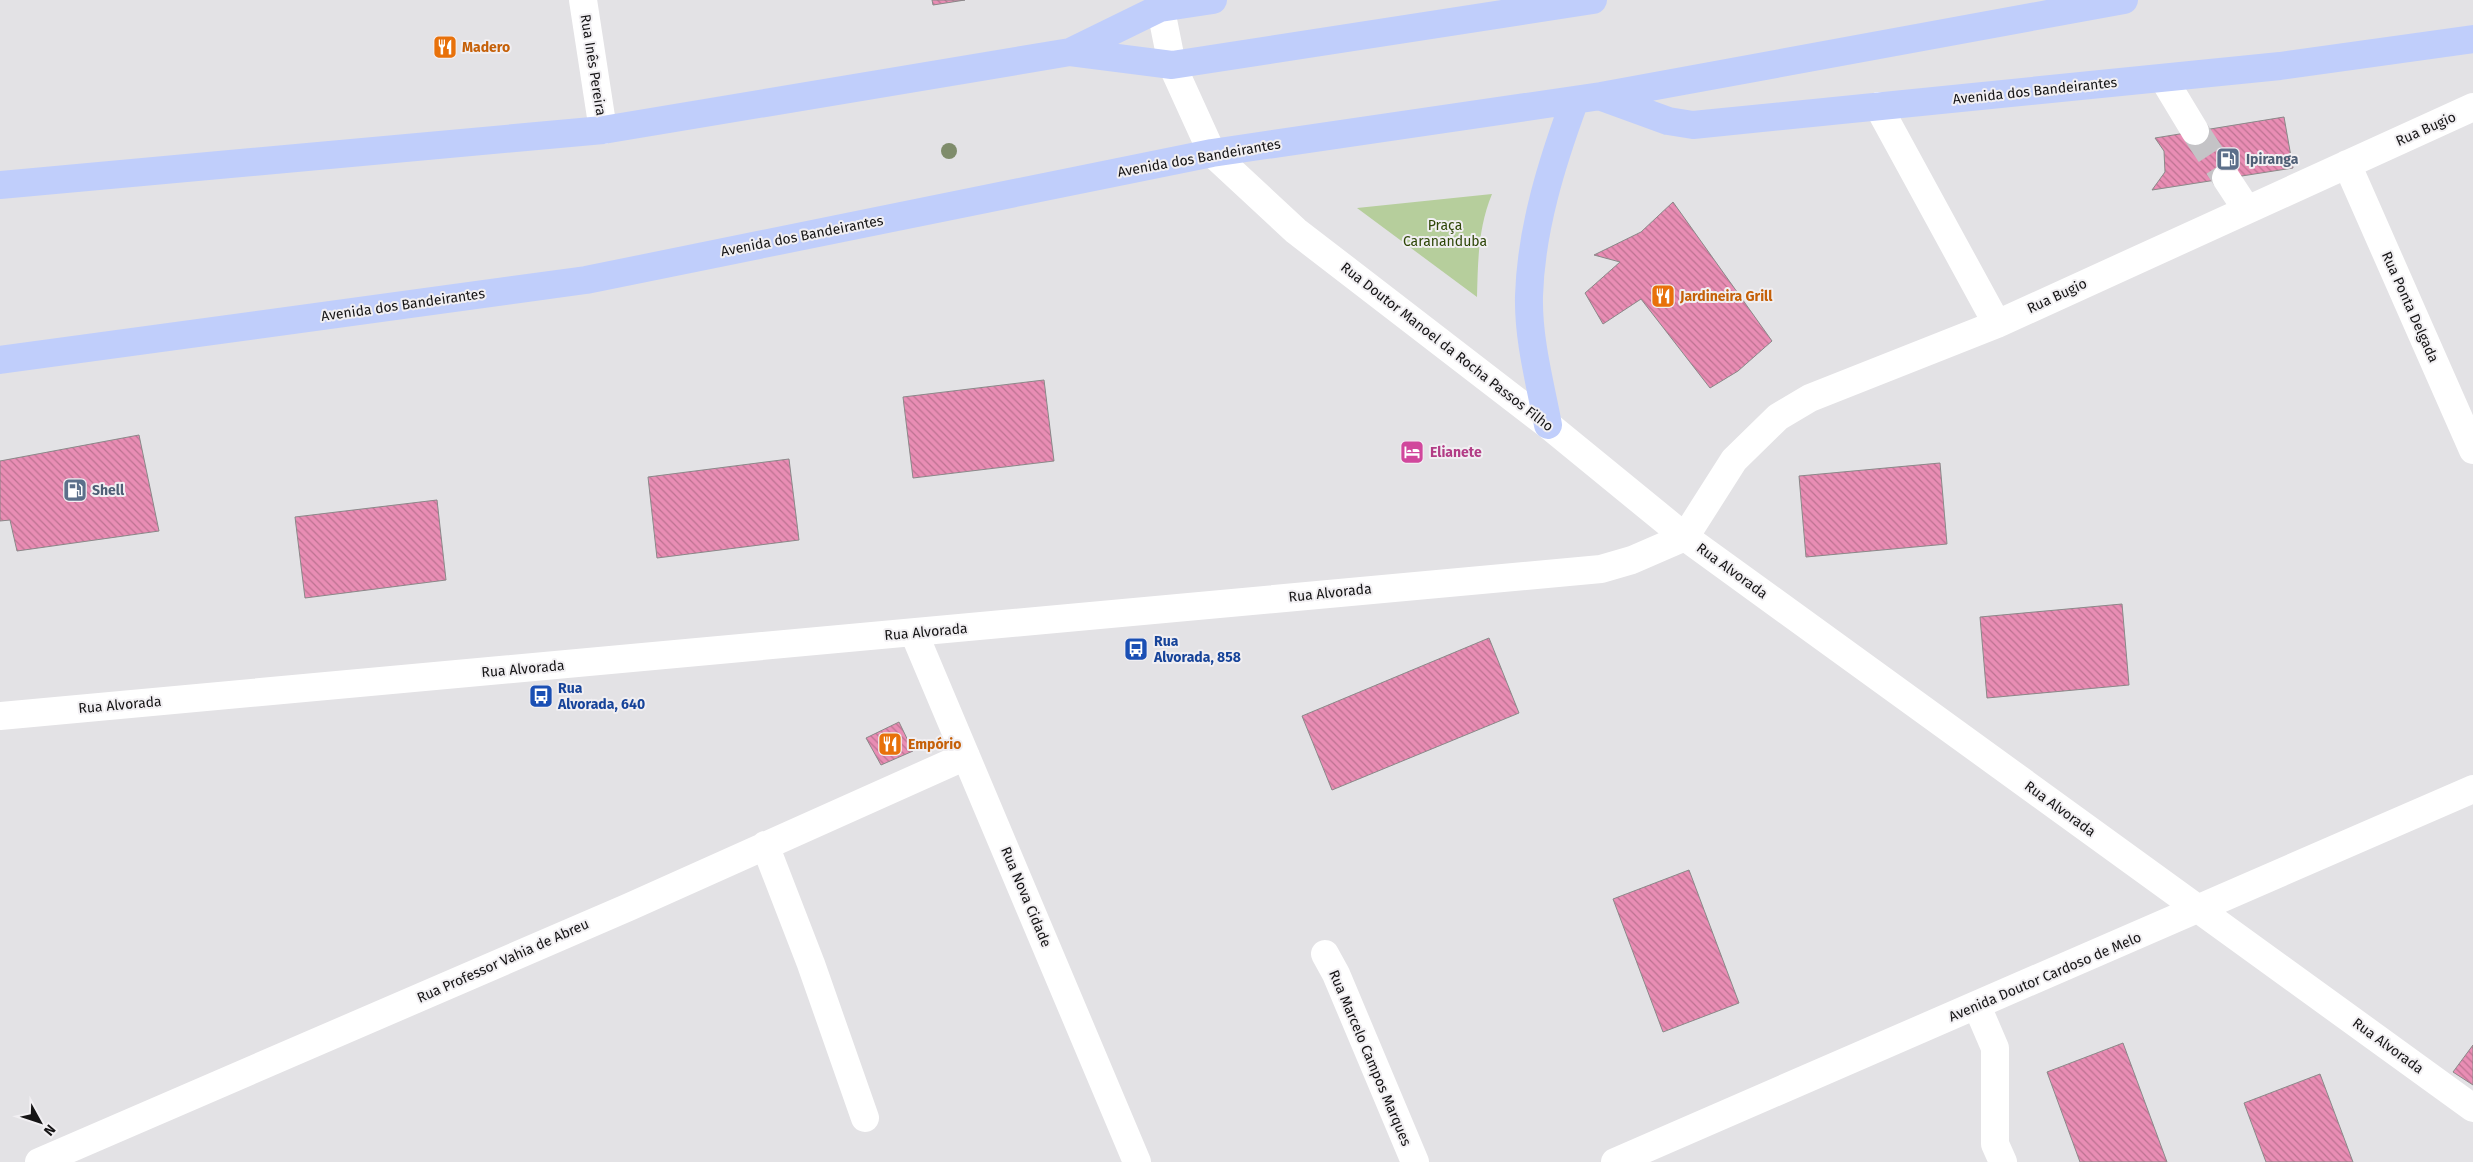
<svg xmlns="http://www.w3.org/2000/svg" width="2473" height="1162" font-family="'Fira Sans',sans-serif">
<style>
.green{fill:#b6ce9c}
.building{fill:url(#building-back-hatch);stroke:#8b8889}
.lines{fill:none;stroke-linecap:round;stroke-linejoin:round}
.minor-tunnel{stroke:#c4c3c6;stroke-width:28;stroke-dasharray:28 14;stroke-linecap:butt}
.minor{stroke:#fff;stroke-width:28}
.highway{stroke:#c0cefb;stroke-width:28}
.tree{fill:#7f8c6b}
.labels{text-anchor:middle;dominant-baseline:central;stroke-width:4;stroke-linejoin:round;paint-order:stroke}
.food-label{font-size:14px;font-weight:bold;fill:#c56008;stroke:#f1eff2;text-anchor:start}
.street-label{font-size:14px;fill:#151415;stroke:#f1eff2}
.service-label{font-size:14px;font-weight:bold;fill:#4e5e75;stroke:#f1eff2;text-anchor:start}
.park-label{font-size:14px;fill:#2e4607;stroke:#f1eff2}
.hotel-label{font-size:14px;font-weight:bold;fill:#b23c85;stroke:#f1eff2;text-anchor:start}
.transit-label{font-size:14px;font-weight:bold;fill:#164399;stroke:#f1eff2;text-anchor:start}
</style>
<defs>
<pattern id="building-back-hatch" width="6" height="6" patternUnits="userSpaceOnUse" patternTransform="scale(1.25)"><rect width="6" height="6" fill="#e98db4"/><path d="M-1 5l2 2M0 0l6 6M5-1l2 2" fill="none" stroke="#bc7291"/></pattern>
</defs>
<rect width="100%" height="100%" fill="#e3e2e5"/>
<path class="green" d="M1492,194C1478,228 1478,261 1477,297L1357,208Z"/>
<path class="building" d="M932,0H965L933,5Z
M2284,117L2293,168L2152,190L2165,172L2164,151L2155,138Z
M1673,202L1772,341L1738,371L1710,388L1641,299L1603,324L1585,293L1620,262L1594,255L1641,232Z
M1044,380L1054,461L913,478L903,397Z
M139,435L159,531L17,551L10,520L0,521V461Z
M789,459L799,540L657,558L648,477Z
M1940,463L1947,544L1806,557L1799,476Z
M437,500L446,580L305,598L295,517Z
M2122,604L2129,685L1987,698L1980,617Z
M1489,638L1519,713L1332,790L1302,716Z
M899,722L913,751L881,765L866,738Z
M1689,870L1739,1003L1663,1032L1613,899Z
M2123,1043L2167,1162H2080L2047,1072Z
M2473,1045V1085L2453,1072Z
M2320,1074L2353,1162H2266L2244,1103Z"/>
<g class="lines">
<path class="minor-tunnel" d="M2195,131L2226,178"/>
<path class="minor" d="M583,0L603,130
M1159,0L1172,65L1212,153L1296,231L1548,425L1685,537L2473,1108
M2163,78L2195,131
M1878,106L1997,324
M2347,164L2473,450
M2226,178L2247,210
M1685,537L1734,460L1778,417L1810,398L1997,324L2473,107
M914,633L1137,1162
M0,716L1601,569L1632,560L1685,537
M765,845L811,964L865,1118
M1325,954L1336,974L1415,1162
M1977,1006L1995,1048V1144L2003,1162
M39,1162L629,907L966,756
M1615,1162L2473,789"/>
<path class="highway" d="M1070,52L1172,65L1593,0
M1602,97L1668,121L1693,125L2280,66L2473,39
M0,185L603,130L1070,52L1160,8L1213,0
M0,360L586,280L1212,153L1601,96L2124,0
M1548,425C1540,383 1528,339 1529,296C1531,229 1552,162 1575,100"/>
</g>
<circle class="tree" cx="949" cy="151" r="8"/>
<defs>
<g id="restaurant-square" transform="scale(1.25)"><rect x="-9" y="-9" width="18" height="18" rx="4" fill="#e8710a" stroke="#f1eff2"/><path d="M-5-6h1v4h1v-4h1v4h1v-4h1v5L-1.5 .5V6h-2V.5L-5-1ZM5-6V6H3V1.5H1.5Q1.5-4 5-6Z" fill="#fff"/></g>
<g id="fuel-square" transform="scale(1.25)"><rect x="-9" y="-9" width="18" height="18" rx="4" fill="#5c6f8a" stroke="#f1eff2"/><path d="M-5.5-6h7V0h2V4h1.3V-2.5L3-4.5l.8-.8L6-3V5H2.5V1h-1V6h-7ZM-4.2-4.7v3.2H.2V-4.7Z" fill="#fff"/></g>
<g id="hotel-square" transform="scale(1.25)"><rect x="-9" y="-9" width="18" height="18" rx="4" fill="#d1479c" stroke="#f1eff2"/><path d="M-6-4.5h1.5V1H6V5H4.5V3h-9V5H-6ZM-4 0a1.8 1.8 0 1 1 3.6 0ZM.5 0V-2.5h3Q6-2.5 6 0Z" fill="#fff"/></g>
<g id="bus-square" transform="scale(1.25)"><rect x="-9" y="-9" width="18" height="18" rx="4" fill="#1a4fb4" stroke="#f1eff2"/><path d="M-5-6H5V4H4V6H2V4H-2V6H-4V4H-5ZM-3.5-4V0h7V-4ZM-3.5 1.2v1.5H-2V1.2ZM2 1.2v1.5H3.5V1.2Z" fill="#fff"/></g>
</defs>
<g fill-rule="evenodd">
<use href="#restaurant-square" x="445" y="47"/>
<use href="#fuel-square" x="2228" y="159"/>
<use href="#restaurant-square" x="1663" y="296"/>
<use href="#hotel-square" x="1412" y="452"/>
<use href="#fuel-square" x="75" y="490"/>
<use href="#bus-square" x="1136" y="649"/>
<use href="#bus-square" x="541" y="696"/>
<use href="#restaurant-square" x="890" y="744"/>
</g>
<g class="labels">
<g class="food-label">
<text x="462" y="47">Madero</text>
<text x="1680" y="296">Jardineira Grill</text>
<text x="908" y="744">Empório</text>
</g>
<g class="street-label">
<text transform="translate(593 65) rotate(81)">Rua Inês Pereira</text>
<text transform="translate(2035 91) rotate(-6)">Avenida dos Bandeirantes</text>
<text transform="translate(2426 129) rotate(-24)">Rua Bugio</text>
<text transform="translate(1199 158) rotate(-10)">Avenida dos Bandeirantes</text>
<text transform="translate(802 236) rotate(-11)">Avenida dos Bandeirantes</text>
<text transform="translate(2057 296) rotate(-25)">Rua Bugio</text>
<text transform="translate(403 305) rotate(-8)">Avenida dos Bandeirantes</text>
<text transform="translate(2410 307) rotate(66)">Rua Ponta Delgada</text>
<text transform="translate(1447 347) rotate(38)">Rua Doutor Manoel da Rocha Passos Filho</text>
<text transform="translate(1732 571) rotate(36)">Rua Alvorada</text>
<text transform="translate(1330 593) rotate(-6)">Rua Alvorada</text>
<text transform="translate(926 632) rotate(-5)">Rua Alvorada</text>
<text transform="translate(523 669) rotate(-5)">Rua Alvorada</text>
<text transform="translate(120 705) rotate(-5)">Rua Alvorada</text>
<text transform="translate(2060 809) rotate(36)">Rua Alvorada</text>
<text transform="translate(1026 897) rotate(67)">Rua Nova Cidade</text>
<text transform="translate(503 961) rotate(-24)">Rua Professor Vahia de Abreu</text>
<text transform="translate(2045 977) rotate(-23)">Avenida Doutor Cardoso de Melo</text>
<text transform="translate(2388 1046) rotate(36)">Rua Alvorada</text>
<text transform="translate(1370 1058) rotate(67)">Rua Marcelo Campos Marques</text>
</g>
<g class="service-label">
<text x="2246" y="159">Ipiranga</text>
<text x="92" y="490">Shell</text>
</g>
<g class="park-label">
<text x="1445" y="225">Praça<tspan x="1445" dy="16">Carananduba</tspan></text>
</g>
<g class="hotel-label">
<text x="1430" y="452">Elianete</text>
</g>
<g class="transit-label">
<text x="1154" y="641">Rua<tspan x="1154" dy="16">Alvorada, 858</tspan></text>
<text x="558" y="688">Rua<tspan x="558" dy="16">Alvorada, 640</tspan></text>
</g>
</g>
<g transform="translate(40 1122) rotate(130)" stroke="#f1eff2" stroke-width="4" paint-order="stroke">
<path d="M0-4L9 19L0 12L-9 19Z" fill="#151415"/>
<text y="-8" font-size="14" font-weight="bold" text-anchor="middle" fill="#151415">N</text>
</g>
</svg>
